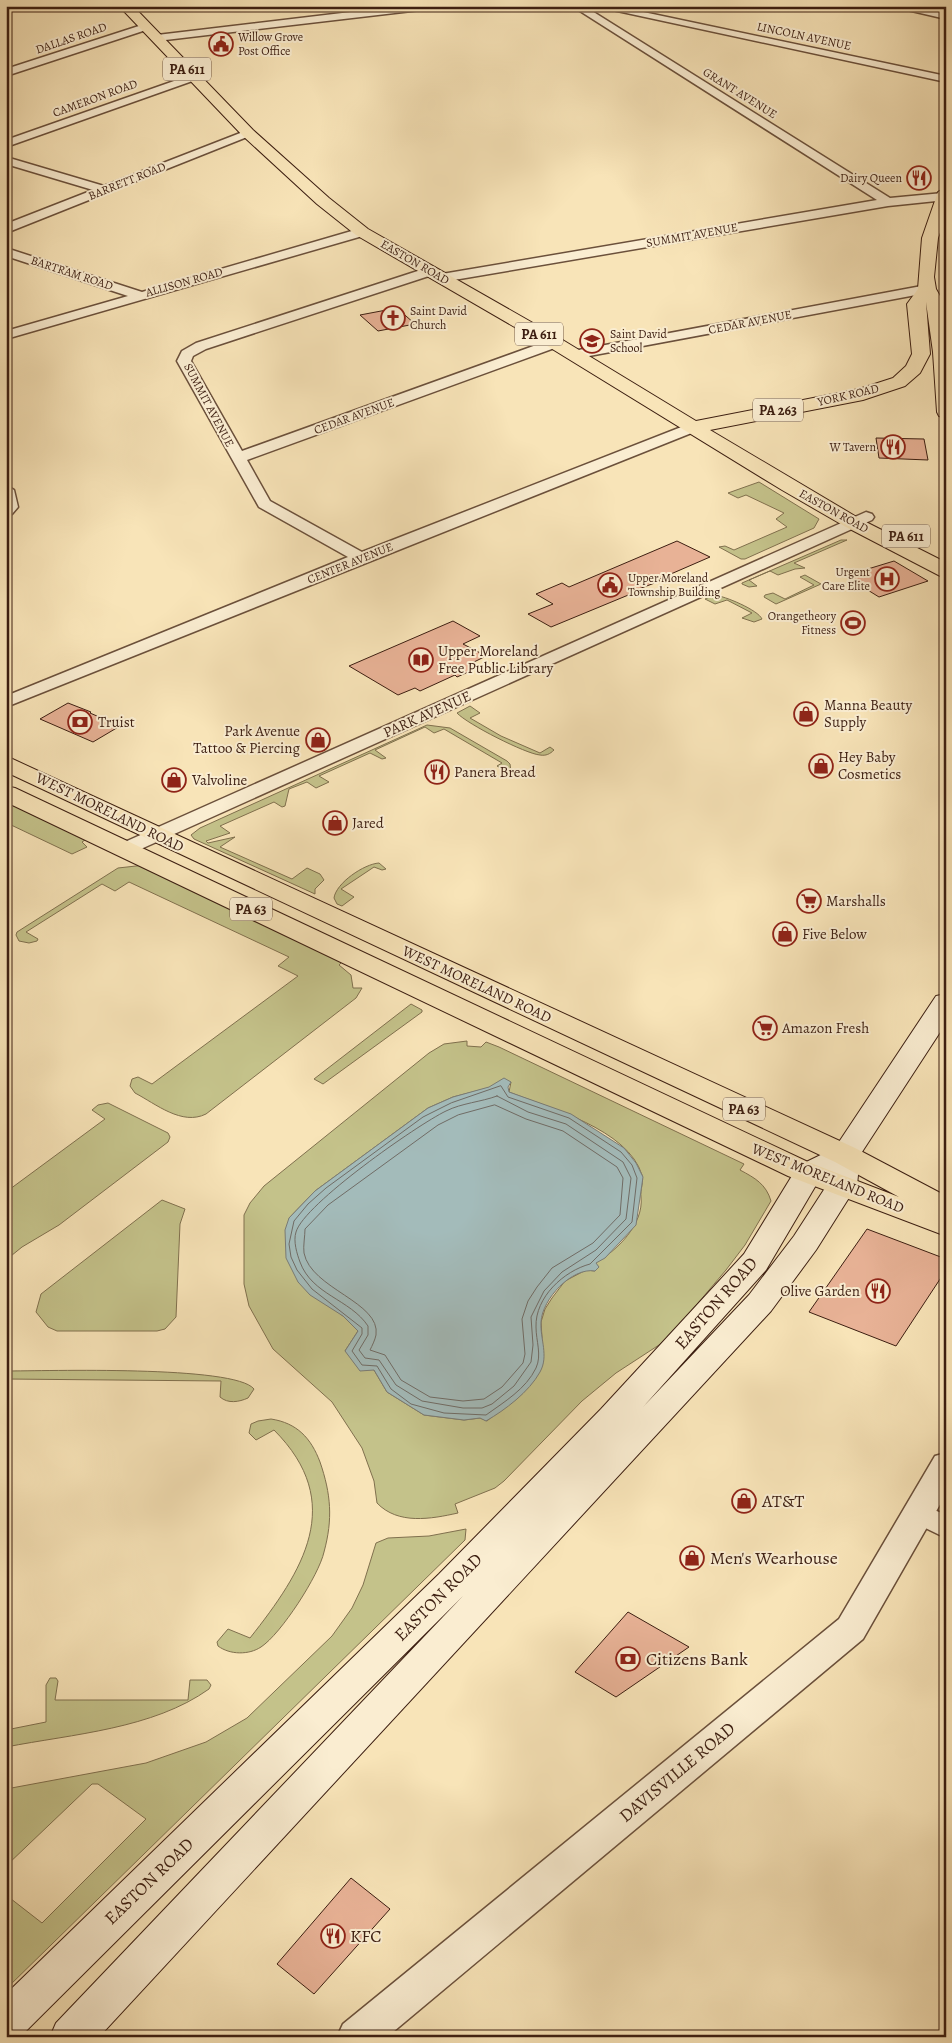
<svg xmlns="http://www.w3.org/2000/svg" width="952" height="2043" font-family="Alegreya,serif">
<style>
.green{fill:#c4c28a;stroke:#80704e;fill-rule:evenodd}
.water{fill:#a3bbba;stroke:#7a7c76}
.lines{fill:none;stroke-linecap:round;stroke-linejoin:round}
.shore{stroke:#706c66;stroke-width:1}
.building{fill:#e8b296;stroke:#3c1e11}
.minor-casing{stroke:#6b503b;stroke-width:3}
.tertiary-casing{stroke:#6b503b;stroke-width:3}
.secondary-casing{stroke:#3c1e11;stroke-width:2}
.primary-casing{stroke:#3c1e11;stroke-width:2}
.trunk-casing{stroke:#3c1e11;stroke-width:2}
.minor{fill:#faedd1;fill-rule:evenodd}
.tertiary{fill:#faedd1;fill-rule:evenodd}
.secondary{fill:#faedd1;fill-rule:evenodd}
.primary{fill:#f8e4b8;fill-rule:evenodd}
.trunk{fill:#f8e4b8;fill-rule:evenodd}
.labels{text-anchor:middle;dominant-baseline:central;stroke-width:4;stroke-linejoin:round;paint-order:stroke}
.far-street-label{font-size:12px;fill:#3c1e11;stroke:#faedd1}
.far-poi-label{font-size:12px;fill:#3c1e11;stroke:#faedd1;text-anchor:start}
.shield{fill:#faedd1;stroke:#755c4b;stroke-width:1}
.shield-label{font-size:14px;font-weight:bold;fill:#3c1e11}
.poi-label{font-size:15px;fill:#3c1e11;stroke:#faedd1;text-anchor:start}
.street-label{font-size:15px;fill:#3c1e11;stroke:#faedd1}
.near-street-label{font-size:18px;fill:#3c1e11;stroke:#faedd1}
.near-poi-label{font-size:18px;fill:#3c1e11;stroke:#faedd1;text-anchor:start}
</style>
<rect width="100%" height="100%" fill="#f8e4b8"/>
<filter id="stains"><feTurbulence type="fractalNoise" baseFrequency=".004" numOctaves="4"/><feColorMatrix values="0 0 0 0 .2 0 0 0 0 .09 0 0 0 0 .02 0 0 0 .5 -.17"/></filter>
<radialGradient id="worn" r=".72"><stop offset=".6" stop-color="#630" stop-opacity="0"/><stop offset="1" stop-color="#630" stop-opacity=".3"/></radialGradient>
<path class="green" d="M759,482L819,519L814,528L745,559H741L719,547L725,546L734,550L787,527L776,519L784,513L746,495L738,498L728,493Z
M841,540H847L794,563L805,568L795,569L778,575L770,571L749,580L757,586L749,587L742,584V583Z
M805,575L821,584L776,604L764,597L765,595L773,593L785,599L814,585L800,577Z
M714,595C725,596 758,610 762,619L754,622L742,618L752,613L727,600L715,604L705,599Z
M470,706L480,713L470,718L501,736L540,753L550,747L554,750C550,754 546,756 540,755C526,754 467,724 457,713Z
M427,725L450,728L507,761L510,764L511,772H507L497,766L502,763L444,729L434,733L425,727L375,750L386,758L382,759L370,753L319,776L329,782L316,788L307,782L289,789L285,806L282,807L274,802L220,826L230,833L206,841L208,843L235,837L220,847L292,879L307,868L320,874L324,880L315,889V894L194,839L191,835L200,828Z
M6,799L88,838L82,842L87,847L72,854L9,824L6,819Z
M379,863L386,869L382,870L374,867L341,889L354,897L342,906L337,904L334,898C336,883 364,864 379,863Z
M145,865L344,960L339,965L351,975L353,988H362L356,998L206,1114C182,1126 156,1104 135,1093L130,1086L132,1079L138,1077L152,1084L298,976L278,966L289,957L129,882L115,891L102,884L26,932L38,939L37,941L29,943L19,941L16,935L17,932L118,868Z
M411,1004L422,1010V1012L323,1084L314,1079Z
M467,1041V1046L481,1047L486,1042L499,1047L744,1164L740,1170C755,1178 766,1184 771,1201L745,1245L726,1270L681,1323L659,1345L616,1373L582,1401L504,1481L495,1488L455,1504L458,1513C431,1519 398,1525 377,1503L374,1481L362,1448L332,1402L273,1349L249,1306L244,1284V1215L250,1203L264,1186L429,1053L444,1044ZM511,1082L509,1092C549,1108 628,1129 642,1175C644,1181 640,1190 641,1197C644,1224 617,1251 595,1263L599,1267L595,1271L586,1270L565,1281L552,1298L545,1309L541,1322L542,1338L495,1414L487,1421L480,1418L464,1420L424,1415L387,1392L374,1370L345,1351L358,1331L343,1316L330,1306L289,1218L315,1191L428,1108L453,1097Z
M108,1103L168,1133L170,1137L168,1142L59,1225L22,1247L6,1260V1192L105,1119L92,1110L98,1105Z
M162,1200L185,1209L180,1224L176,1317L165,1329L157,1331H57L48,1327L36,1312L41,1294Z
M6,1371C45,1371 235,1365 254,1389L248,1398C239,1402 228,1404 220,1397L221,1381L6,1379Z
M271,1419C297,1423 311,1438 320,1462C331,1494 333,1519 324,1552C319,1575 281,1634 261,1647C249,1655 230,1655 218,1646L217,1642L228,1629L250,1638C303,1571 347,1503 274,1430L256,1440L249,1433L251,1424L258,1421Z
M466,1529L465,1540L6,1989V1895L42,1923L146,1819L98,1784H92L6,1866V1789L146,1763L206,1742L247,1718L332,1636L352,1608L363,1585L376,1543L388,1538L429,1536Z
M50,1678H56L58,1681L55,1700H188L190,1680H207L211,1685L209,1689C153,1729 73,1734 6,1747V1730L46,1722V1685Z"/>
<path class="water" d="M504,1078L511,1082L508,1087L509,1092L571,1114L624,1148L636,1163L643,1177L636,1225L605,1258L596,1263L599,1267L595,1271C572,1267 542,1299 541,1322C540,1339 549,1356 540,1372C529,1392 505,1410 486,1421L480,1418L464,1420L424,1415L387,1392L374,1370L360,1371L345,1351L358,1331L343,1316L310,1295L298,1282L286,1258L285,1230L289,1218L315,1191L428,1108L453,1097L489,1087Z"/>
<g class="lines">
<path class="shore" d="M501,1086L508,1097L569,1118L621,1152L632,1165L637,1178L632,1222L590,1264C564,1271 535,1297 536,1327C536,1341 542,1355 536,1368C526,1389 504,1402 486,1415L444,1413L411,1404L391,1389L377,1366L362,1365L352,1351L362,1334V1328L312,1289L297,1270L291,1257L289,1244L294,1221L308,1204L326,1188L423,1117L451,1103Z
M497,1096L528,1112L566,1124L623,1162L631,1178L626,1219L596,1250L562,1272L544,1291L531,1317L533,1345L531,1362L514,1386L492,1404L482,1408H463L422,1401L396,1385L379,1360L365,1358L359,1350L368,1335V1326C350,1299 312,1295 300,1262C297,1254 293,1241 296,1232C304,1204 417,1125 446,1111C462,1103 481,1102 497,1096Z
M495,1105L526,1119L563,1131L617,1167L623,1178L620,1215L593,1243L552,1268L537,1287L528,1301L522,1319L525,1354L523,1363L502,1387L484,1399L463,1401L430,1397L401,1380L385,1355L370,1350C372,1346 375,1340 376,1335C381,1302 311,1289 304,1253C303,1246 305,1236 305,1229L328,1205L438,1125L458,1115Z"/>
</g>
<path class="building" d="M397,308L415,324L378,331L360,315Z
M876,438L924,439L928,460L879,458Z
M677,541L710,557L657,580L660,581L636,590L638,591L551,627L528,614L553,604L536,594L562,583L569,587Z
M894,561L928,581L879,597L845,576Z
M453,621L480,636L463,644L486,656L470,664L477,668L457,677L455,675L420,691L415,688L398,695L349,666Z
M68,703L91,712L90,713L120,726L93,742L40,719Z
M867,1229L946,1259V1270L896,1346L809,1312Z
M628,1612L689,1647L616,1697L575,1672Z
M351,1878L390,1909L314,1994L277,1964Z"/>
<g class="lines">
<g class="minor-casing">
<path id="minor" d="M6,6H21L6,12Z
M401,6H434L429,9L157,41L152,38L157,35Z
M572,6H584L890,198L943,193L946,194V200L888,206L442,282L437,281L435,278L437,275L442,274L877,200Z
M594,6H615L946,76V82Z
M890,6H912L946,13V19Z
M145,24L150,27L149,29L6,76V69Z
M194,74L199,77L198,79L6,147V140Z
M248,130L252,131V135L6,233V224L93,190L6,164V157L104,186Z
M362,228L366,229L368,232L366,235L6,339V331L128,296L6,256V248L142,292Z
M430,267L435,268L436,271L435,274L206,349L193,356L191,361L242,451L550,340L555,339L562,343L560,346L247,460L270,501L362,552L689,424L694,423L701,427L699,430L6,707V696L348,557L259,507L177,361L182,351L196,343Z
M927,285L934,289L932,292L573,359L566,355L573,351Z
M6,485L14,490L18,507L12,514L6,516Z
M866,512L872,514L874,517L872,520L132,853H118L115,849L118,845Z
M918,1503L946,1515V1538L909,1520L905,1513L909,1506Z"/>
</g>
<g class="tertiary-casing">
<path id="tertiary" d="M946,1453V1494L863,1639L387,2037H337L343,2024L839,1619L935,1456Z"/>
</g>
<g class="secondary-casing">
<path id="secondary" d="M946,994V1023L860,1155L857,1185L816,1250L771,1311L99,2037H50L56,2023L463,1596L21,2036L6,2037V1994L439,1574L601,1409L744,1254L798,1166L835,1148L936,996ZM828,1175L827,1185L794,1236L749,1295L643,1407L766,1270L819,1180Z"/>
</g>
<g class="primary-casing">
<path id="primary" d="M6,756L855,1148L946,1196V1236L788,1176L6,802V786L15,788L808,1162L899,1197L835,1162L6,772Z"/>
</g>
<g class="trunk-casing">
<path id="trunk" d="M119,6H133L253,130L329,198L368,229L561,339L696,421L859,389L893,378L906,366L912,354L907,304L918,289L922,238L938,192L946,187V216L938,238L934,277L936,289L944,303L946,317V418L939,416L937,412L933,352L926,302L930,354L920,373L905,386L863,400L710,430L860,519L939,559L946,563V579L846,527L782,490L549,347L356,235L317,204L243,136Z"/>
</g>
<use href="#minor" class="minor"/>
<use href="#tertiary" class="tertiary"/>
<use href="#secondary" class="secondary"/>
<use href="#primary" class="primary"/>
<use href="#trunk" class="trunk"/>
</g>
<defs>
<g id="civic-ring" transform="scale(1.25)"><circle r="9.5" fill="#faedd1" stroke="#8f2418" stroke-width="1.5"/><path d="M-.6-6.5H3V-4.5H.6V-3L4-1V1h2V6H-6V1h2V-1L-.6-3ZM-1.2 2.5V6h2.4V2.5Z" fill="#8f2418"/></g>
<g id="restaurant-ring" transform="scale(1.25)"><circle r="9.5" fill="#faedd1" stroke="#8f2418" stroke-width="1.5"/><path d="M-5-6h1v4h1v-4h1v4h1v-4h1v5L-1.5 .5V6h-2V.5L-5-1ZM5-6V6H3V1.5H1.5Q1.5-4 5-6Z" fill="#8f2418"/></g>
<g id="church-ring" transform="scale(1.25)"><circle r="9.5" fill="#faedd1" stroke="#8f2418" stroke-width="1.5"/><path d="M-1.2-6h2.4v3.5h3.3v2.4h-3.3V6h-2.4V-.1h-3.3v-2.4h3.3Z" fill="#8f2418"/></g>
<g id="school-ring" transform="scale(1.25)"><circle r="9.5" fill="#faedd1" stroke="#8f2418" stroke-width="1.5"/><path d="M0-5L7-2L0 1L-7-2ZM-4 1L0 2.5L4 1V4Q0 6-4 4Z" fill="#8f2418"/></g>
<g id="hospital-ring" transform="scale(1.25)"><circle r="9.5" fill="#faedd1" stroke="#8f2418" stroke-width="1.5"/><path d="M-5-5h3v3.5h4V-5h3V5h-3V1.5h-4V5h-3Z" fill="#8f2418"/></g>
<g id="stadium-ring" transform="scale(1.25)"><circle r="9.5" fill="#faedd1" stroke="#8f2418" stroke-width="1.5"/><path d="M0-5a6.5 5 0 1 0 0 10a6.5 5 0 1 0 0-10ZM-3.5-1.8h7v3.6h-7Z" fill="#8f2418"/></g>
<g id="library-ring" transform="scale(1.25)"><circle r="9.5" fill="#faedd1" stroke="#8f2418" stroke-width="1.5"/><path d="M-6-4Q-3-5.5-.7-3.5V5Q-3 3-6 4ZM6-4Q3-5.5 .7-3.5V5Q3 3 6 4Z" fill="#8f2418"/></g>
<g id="shop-ring" transform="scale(1.25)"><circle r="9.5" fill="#faedd1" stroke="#8f2418" stroke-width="1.5"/><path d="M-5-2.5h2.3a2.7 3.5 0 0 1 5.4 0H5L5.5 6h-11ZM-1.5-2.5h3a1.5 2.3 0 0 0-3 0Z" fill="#8f2418"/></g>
<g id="bank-ring" transform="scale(1.25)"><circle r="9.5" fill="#faedd1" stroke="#8f2418" stroke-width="1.5"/><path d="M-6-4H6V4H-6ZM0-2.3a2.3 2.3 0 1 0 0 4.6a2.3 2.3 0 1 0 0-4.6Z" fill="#8f2418"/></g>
<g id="supermarket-ring" transform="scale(1.25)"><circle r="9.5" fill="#faedd1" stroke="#8f2418" stroke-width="1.5"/><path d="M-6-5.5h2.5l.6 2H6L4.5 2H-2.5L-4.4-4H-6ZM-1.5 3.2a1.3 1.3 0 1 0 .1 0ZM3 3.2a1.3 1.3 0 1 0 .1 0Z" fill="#8f2418"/></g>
</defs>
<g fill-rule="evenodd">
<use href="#civic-ring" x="221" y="44"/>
<use href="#restaurant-ring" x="919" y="178"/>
<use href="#church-ring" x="393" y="318"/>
<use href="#school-ring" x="592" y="341"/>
<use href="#restaurant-ring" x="893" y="447"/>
<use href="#hospital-ring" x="887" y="579"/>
<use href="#civic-ring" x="610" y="585"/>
<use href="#stadium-ring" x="853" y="623"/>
<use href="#library-ring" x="421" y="660"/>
<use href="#shop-ring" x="806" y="714"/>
<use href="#bank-ring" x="80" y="722"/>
<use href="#shop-ring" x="318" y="740"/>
<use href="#shop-ring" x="821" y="766"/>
<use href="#restaurant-ring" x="437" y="772"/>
<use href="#shop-ring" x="174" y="780"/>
<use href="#shop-ring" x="335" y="823"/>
<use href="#supermarket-ring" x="809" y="901"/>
<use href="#shop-ring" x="785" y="934"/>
<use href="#supermarket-ring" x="765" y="1028"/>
<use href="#restaurant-ring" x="878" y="1291"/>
<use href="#shop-ring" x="744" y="1501"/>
<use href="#shop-ring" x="692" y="1558"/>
<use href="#bank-ring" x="628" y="1659"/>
<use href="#restaurant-ring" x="333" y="1936"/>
</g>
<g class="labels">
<g class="far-street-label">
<text transform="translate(804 36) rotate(12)">LINCOLN AVENUE</text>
<text transform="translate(71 38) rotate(-19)">DALLAS ROAD</text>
<text transform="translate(740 93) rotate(32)">GRANT AVENUE</text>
<text transform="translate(95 98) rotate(-20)">CAMERON ROAD</text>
<text transform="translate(127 181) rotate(-22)">BARRETT ROAD</text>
<text transform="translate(692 235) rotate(-10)">SUMMIT AVENUE</text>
<text transform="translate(415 262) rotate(30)">EASTON ROAD</text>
<text transform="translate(72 273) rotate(18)">BARTRAM ROAD</text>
<text transform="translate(184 282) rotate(-16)">ALLISON ROAD</text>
<text transform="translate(750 322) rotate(-11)">CEDAR AVENUE</text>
<text transform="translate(848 395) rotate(-13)">YORK ROAD</text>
<text transform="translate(209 405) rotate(62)">SUMMIT AVENUE</text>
<text transform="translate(354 416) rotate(-20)">CEDAR AVENUE</text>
<text transform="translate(834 511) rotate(29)">EASTON ROAD</text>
<text transform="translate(350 563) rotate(-22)">CENTER AVENUE</text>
</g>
<g class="far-poi-label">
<text x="238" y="37">Willow Grove<tspan x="238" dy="14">Post Office</tspan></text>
<text x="902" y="178" text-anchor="end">Dairy Queen</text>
<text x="410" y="311">Saint David<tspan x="410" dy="14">Church</tspan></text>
<text x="610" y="334">Saint David<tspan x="610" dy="14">School</tspan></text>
<text x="876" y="447" text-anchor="end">W Tavern</text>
<text x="870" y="572" text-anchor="end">Urgent<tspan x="870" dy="14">Care Elite</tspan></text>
<text x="628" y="578">Upper Moreland<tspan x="628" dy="14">Township Building</tspan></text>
<text x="836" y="616" text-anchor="end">Orangetheory<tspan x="836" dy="14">Fitness</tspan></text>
</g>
<g class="shield">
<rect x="163" y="57.5" width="48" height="23" rx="4"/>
<rect x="515" y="322.5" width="48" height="23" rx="4"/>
<rect x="753" y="398.5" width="50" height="23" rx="4"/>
<rect x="882" y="524.5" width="48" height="23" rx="4"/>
<rect x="230" y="897.5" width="42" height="23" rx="4"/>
<rect x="723" y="1097.5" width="42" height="23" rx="4"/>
</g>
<g class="shield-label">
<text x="187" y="69">PA 611</text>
<text x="539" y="334">PA 611</text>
<text x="778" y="410">PA 263</text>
<text x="906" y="536">PA 611</text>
<text x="251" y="909">PA 63</text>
<text x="744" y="1109">PA 63</text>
</g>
<g class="poi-label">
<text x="438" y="651">Upper Moreland<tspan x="438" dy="17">Free Public Library</tspan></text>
<text x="824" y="705">Manna Beauty<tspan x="824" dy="17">Supply</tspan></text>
<text x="98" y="722">Truist</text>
<text x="300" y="731" text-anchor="end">Park Avenue<tspan x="300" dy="17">Tattoo &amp; Piercing</tspan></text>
<text x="838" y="757">Hey Baby<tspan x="838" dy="17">Cosmetics</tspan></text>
<text x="454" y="772">Panera Bread</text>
<text x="192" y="780">Valvoline</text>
<text x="352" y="823">Jared</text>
<text x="826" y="901">Marshalls</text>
<text x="802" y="934">Five Below</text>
<text x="782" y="1028">Amazon Fresh</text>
<text x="860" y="1291" text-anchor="end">Olive Garden</text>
</g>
<g class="street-label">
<text transform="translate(427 714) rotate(-24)">PARK AVENUE</text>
<text transform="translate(110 812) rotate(26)">WEST MORELAND ROAD</text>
<text transform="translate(477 984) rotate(25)">WEST MORELAND ROAD</text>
<text transform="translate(828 1178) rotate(22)">WEST MORELAND ROAD</text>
</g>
<g class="near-street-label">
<text transform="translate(716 1303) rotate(-49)">EASTON ROAD</text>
<text transform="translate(438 1597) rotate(-45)">EASTON ROAD</text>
<text transform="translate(677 1772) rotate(-40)">DAVISVILLE ROAD</text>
<text transform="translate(149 1881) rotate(-44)">EASTON ROAD</text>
</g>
<g class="near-poi-label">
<text x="762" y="1501">AT&amp;T</text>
<text x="710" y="1558">Men's Wearhouse</text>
<text x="646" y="1659">Citizens Bank</text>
<text x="350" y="1936">KFC</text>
</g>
</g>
<rect width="952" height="2043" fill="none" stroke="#f8e4b8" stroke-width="25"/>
<rect x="8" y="8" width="937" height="2028" fill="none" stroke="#3c1e11" stroke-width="2.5"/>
<rect x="12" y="12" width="927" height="2018" fill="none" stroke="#3c1e11"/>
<rect width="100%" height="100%" filter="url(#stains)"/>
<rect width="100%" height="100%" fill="url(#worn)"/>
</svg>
